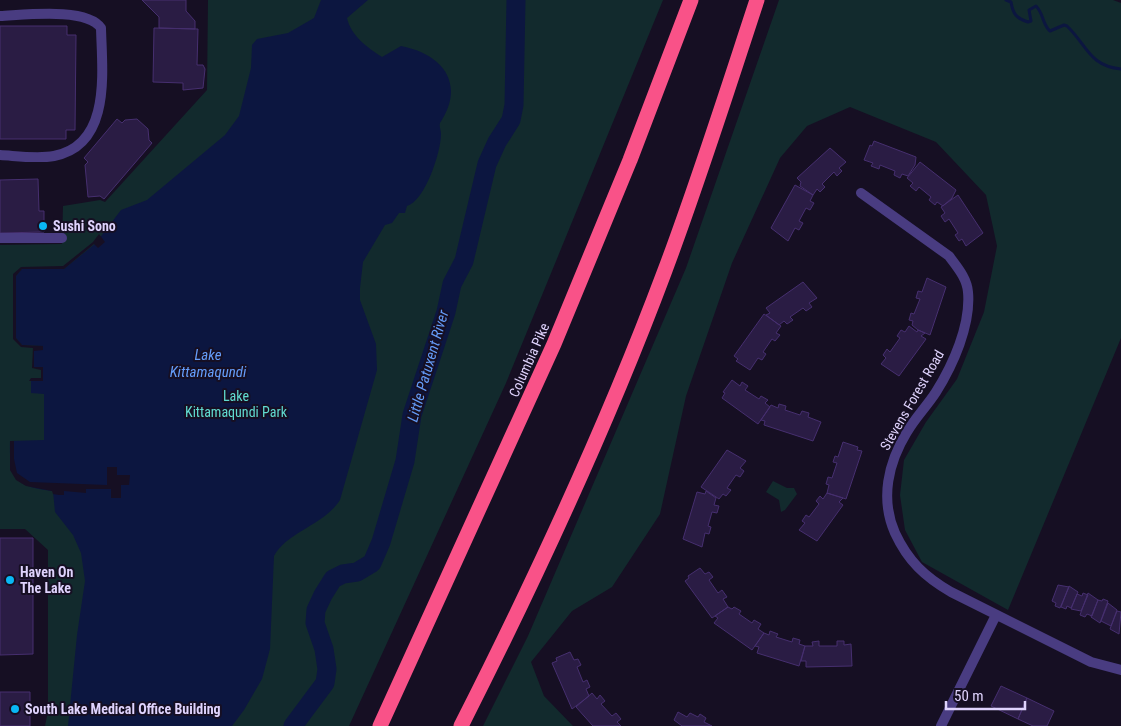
<svg xmlns="http://www.w3.org/2000/svg" width="1121" height="726" font-family="'Roboto Condensed',sans-serif">
<style>
.green{fill:#122a2d}
.water{fill:#0c1640}
.pier{fill:#160f23}
.lines{fill:none;stroke-linecap:round;stroke-linejoin:round}
.stream{stroke:#0c1640;stroke-width:3}
.river{stroke:#0c1640;stroke-width:19}
.building{fill:#2a1c44;stroke:#462f6f}
.minor{stroke:#493c81;stroke-width:10}
.highway{stroke:#f95288;stroke-width:15}
.poi-dot{fill:#09b7f4;stroke:#160f23;stroke-width:2}
.labels{text-anchor:middle;dominant-baseline:central;stroke-width:4;stroke-linejoin:round;paint-order:stroke}
.poi-label{font-size:14px;font-weight:bold;fill:#dfd3fd;stroke:#160f23;text-anchor:start}
.street-label{font-size:14px;fill:#dfd3fd;stroke:#160f23}
.park-label{font-size:14px;fill:#61dbd0;stroke:#160f23}
.water-label{font-size:15px;font-style:italic;fill:#659dfa;stroke:#160f23}
</style>
<rect width="100%" height="100%" fill="#160f23"/>
<path class="green" d="M208,0H663L506,383L349,726H45L48,711V550L25,529H0V245L62,244L63,206L100,200L105,202L207,90Z
M779,0H1113L1121,3V338L1008,610L922,562L905,530L900,495L904,460L926,422L957,379L984,312L997,246L986,195L936,142L850,107L807,126L780,158L732,263L686,396L660,514L612,587L572,611L531,662L544,696L573,726H483L528,636L686,268Z
M773,481L787,488H794L797,494L785,510L781,512L779,500L766,492Z"/>
<path class="water" d="M321,0H368L347,18C351,36 368,48 382,57L401,46C443,54 466,84 440,123C439,127 441,130 441,134C441,152 425,201 407,206L405,213H399L392,223L385,225L363,262L360,288V300L376,344L377,370L340,500C323,526 288,531 274,556L270,649L262,679L244,710L232,726H68L77,635L85,581L81,553L73,535L55,512L53,491C14,486 9,479 10,441L44,440V394L31,393V381H43V367H34V350L43,346L22,345L16,338V276L22,269H64L95,244L121,210L147,200L225,135L239,116L251,68L252,45L257,39L288,33L314,18Z"/>
<path class="pier" d="M99,234L105,242L98,248L94,244L64,269H22L16,276V338L22,345L43,346V350L34,351V367H43V381H29L31,378H41V370L32,368L33,348L21,347L13,339V274L21,267L63,266L93,242Z
M10,441H14V459L17,473L30,482L107,485V467H117V475H130L129,485H121V498H111V489H86V493L64,491V495H59L53,494L52,491L26,486L16,480L10,470Z"/>
<g class="lines">
<path class="stream" d="M1006,0L1011,2C1013,14 1016,18 1028,22L1031,21L1029,10L1036,6C1044,14 1042,24 1050,31L1064,25L1067,26C1087,45 1089,66 1121,69"/>
<path class="river" d="M293,726L325,683L327,669L324,649L315,623L316,610L323,595L333,579L343,574L357,572L372,563L381,542L405,461L412,415L446,312L452,284L464,261L487,164L497,142L511,120L514,105L516,0"/>
</g>
<path class="building" d="M142,0H186V11L195,21V29L159,28V17Z
M0,26H67V35H76L75,130H66V139H0Z
M154,28L198,29L197,65H203L205,69L203,88L183,90V83L153,82Z
M117,119L122,123L125,120L137,119L148,129L149,140L152,143L104,199L100,196L88,197L85,165L88,162L84,158Z
M874,141L916,157L915,165L908,176L902,174L900,178L894,175L895,171L880,165L879,169L871,166L873,163L864,160L870,145L872,146Z
M830,148L846,162L839,168L842,171L837,176L834,172L822,184L825,187L820,192L817,189L813,195L800,186L801,182L797,178Z
M920,162L956,190L952,198L943,206L937,202L935,205L929,200L931,197L919,187L916,191L910,186L913,183L907,178Z
M38,179L39,211H44V232L0,233V180Z
M795,185L813,195L810,201L814,203L810,210L806,208L799,221L803,223L799,230L795,228L788,241L771,228Z
M958,195L983,233L966,246L962,239L959,241L955,235L958,233L949,219L945,222L941,216L945,213L941,207Z
M927,278L946,287L930,335L918,330L912,325L913,321L909,320L911,313L914,314L920,299L916,298L918,291L922,292Z
M803,282L817,298L809,303L812,307L806,311L803,308L790,317L793,320L787,324L784,321L779,325L766,315L770,313L766,308Z
M764,314L781,326L776,333L780,335L775,341L772,339L763,352L766,354L762,360L758,358L750,370L736,361L738,359L734,356Z
M909,326L917,332L918,330L925,333L921,336L926,339L899,376L881,364L886,358L883,355L887,349L890,352L900,338L897,336L901,330L905,332Z
M732,380L740,386L742,382L748,386L745,390L759,399L761,396L768,400L765,403L770,407L758,424L722,398L725,393L723,392Z
M779,404L786,406L785,410L800,415L802,411L809,413L808,417L821,422L813,441L764,425L765,421L761,420L771,405L778,408Z
M843,442L858,447L857,450L862,451L846,499L827,493L829,485L826,484L828,477L832,478L837,463L833,462L835,456L838,457Z
M727,450L746,461L740,468L744,471L740,477L736,475L727,488L731,490L726,496L723,494L719,499L701,487Z
M706,491L716,498L714,505L719,506L717,513L712,512L708,526L711,527L709,534L705,533L702,547L683,539L697,492L705,494Z
M827,493L843,498L839,502L843,505L817,541L799,530L805,523L802,521L806,515L809,517L819,504L816,501L820,496L823,499Z
M0,538H33V654L0,655Z
M700,568L705,574L709,572L713,577L709,580L718,593L722,590L727,597L723,599L728,607L712,618L685,581L689,578L688,576Z
M1058,585L1069,587L1060,608L1055,606L1056,603L1052,601Z
M1069,586L1078,592L1071,608L1067,606L1066,609L1061,607Z
M1083,593L1088,595L1081,611L1071,609L1077,594L1082,596Z
M1088,593L1098,600L1092,616L1087,614L1085,617L1080,615Z
M1103,599L1108,601L1100,623L1091,617L1098,600L1102,601Z
M1108,603L1117,610L1111,626L1101,621Z
M728,607L732,609L734,607L741,611L739,614L752,623L754,620L761,624L758,629L764,633L752,650L714,623L718,618L715,616Z
M1117,611L1121,612L1119,634L1110,629Z
M770,631L778,634L776,637L792,642L793,638L800,640L799,644L805,646L799,666L757,653L759,647L755,646L764,633L769,635Z
M819,641V646H837V641H844V645L851,644L852,666L806,667V661H801L805,646H813L812,642Z
M570,652L574,660L578,659L581,665L577,667L583,682L587,680L590,687L586,689L589,696L572,709L552,663L557,661L556,658Z
M1001,686L1027,698L1018,719L991,706Z
M0,692H30V726H0Z
M592,693L597,699L600,695L605,701L601,704L612,716L616,713L621,719L617,722L621,726H593L576,707Z
M1027,698L1054,711L1047,726H1033L1018,719Z
M678,712L687,717L690,713L698,717L700,714L706,718L704,722L712,726H682L674,720Z"/>
<g class="lines">
<path class="minor" d="M0,16C24,15 87,7 101,28C102,71 112,145 54,156C37,159 17,156 0,155
M861,193L949,256C957,267 967,278 968,292C971,325 953,365 936,392C927,406 915,418 907,432C888,463 880,499 895,533C908,561 925,577 951,592L1091,662L1121,670
M0,238H62
M941,726L996,615"/>
<path class="highway" d="M380,726L554,344L630,160L691,0
M461,726C536,578 606,428 664,273C698,183 727,91 757,0"/>
</g>
<g class="poi-dot">
<circle cx="43" cy="226" r="5"/>
<circle cx="10" cy="580" r="5"/>
<circle cx="15" cy="709" r="5"/>
</g>
<g class="labels">
<g class="poi-label">
<text x="53" y="226">Sushi Sono</text>
<text x="20" y="572">Haven On<tspan x="20" dy="16">The Lake</tspan></text>
<text x="25" y="709">South Lake Medical Office Building</text>
</g>
<g class="street-label">
<text transform="translate(529 360) rotate(-66)">Columbia Pike</text>
<text transform="translate(912 400) rotate(-60)">Stevens Forest Road</text>
</g>
<g class="park-label">
<text x="236" y="396">Lake<tspan x="236" dy="16">Kittamaqundi Park</tspan></text>
</g>
<g class="water-label">
<text x="208" y="355">Lake<tspan x="208" dy="17">Kittamaqundi</tspan></text>
<text transform="translate(428 366) rotate(-74)">Little Patuxent River</text>
</g>
</g>
<path d="M946 701v8h79v-8" fill="none" stroke="#dfd3fd" stroke-width="2.5"/>
<text x="954" y="701" font-size="15" fill="#dfd3fd" stroke="#160f23" stroke-width="4" paint-order="stroke">50 m</text>
</svg>
